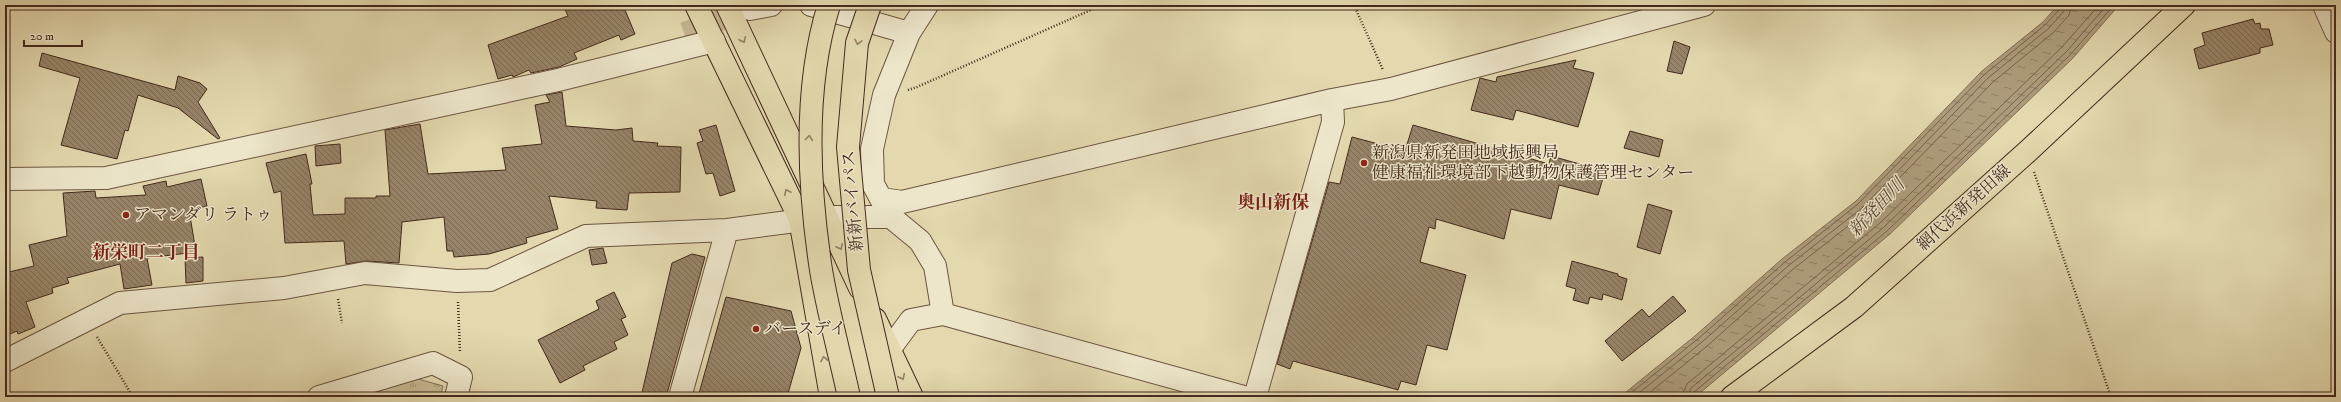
<svg xmlns="http://www.w3.org/2000/svg" width="2341" height="402" font-family="'IM FELL DW Pica','Noto Serif JP',serif">
<style>
.park{fill:url(#park-tufts);stroke:#867258}
.water{fill:url(#water-ripples);stroke:#836e56}
.lines{fill:none;stroke-linecap:round;stroke-linejoin:round}
.shore{stroke:#78624c;stroke-width:1}
.building{fill:url(#building-back-hatch);stroke:#44291c}
.minor-tunnel{stroke:#c3b591;stroke-width:22;stroke-dasharray:22 11;stroke-linecap:butt}
.minor-casing{stroke:#6c5540;stroke-width:24}
.major-casing{stroke:#44291c;stroke-width:24}
.highway-casing{stroke:#44291c;stroke-width:24}
.path{stroke:#44291c;stroke-width:2.5;stroke-dasharray:1 2;stroke-linecap:butt}
.minor{stroke:#ede6ca;stroke-width:22}
.major{stroke:#e3d8ae;stroke-width:22}
.highway{stroke:#e3d8ae;stroke-width:22}
.highway-bridge-casing{stroke:#44291c;stroke-width:24;stroke-linecap:butt}
.highway-bridge{stroke:#e3d8ae;stroke-width:22}
.oneway{stroke:#948065}
.poi-dot{fill:#8f2418;stroke:#ede6ca;stroke-width:1.5}
.labels{text-anchor:middle;dominant-baseline:central;stroke-width:3;stroke-linejoin:round;paint-order:stroke}
.poi-label{font-size:17px;fill:#44291c;stroke:#ede6ca;text-anchor:start}
.street-label{font-size:17px;fill:#44291c;stroke:#ede6ca}
.neighbourhood-label{font-size:18px;font-weight:bold;fill:#7a1f14;stroke:#ede6ca}
.water-label{font-size:18px;font-style:italic;fill:#5e4634;stroke:#ede6ca}
</style>
<defs>
<pattern id="park-tufts" width="24" height="20" patternUnits="userSpaceOnUse"><rect width="24" height="20" fill="#c8ba95"/><path d="M3 7l-1-3M5 7V3M7 7l1-3M15 17l-1-3M17 17v-4M19 17l1-3" fill="none" stroke="#a49779"/></pattern>
<pattern id="water-ripples" width="26" height="14" patternUnits="userSpaceOnUse"><rect width="26" height="14" fill="#ad9c7c"/><path d="M2 4q2-2 4 0t4 0M15 11q2-2 4 0t4 0" fill="none" stroke="#8e7f65"/></pattern>
<pattern id="building-back-hatch" width="6" height="6" patternUnits="userSpaceOnUse"><rect width="6" height="6" fill="#978468"/><path d="M-1 5l2 2M0 0l6 6M5-1l2 2" fill="none" stroke="#7d6c55"/></pattern>
</defs>
<rect width="100%" height="100%" fill="#e3d8ae"/>
<filter id="stains"><feTurbulence type="fractalNoise" baseFrequency=".005" numOctaves="4"/><feColorMatrix values="0 0 0 0 .2 0 0 0 0 .09 0 0 0 0 .02 0 0 0 .5 -.17"/></filter>
<radialGradient id="worn" r=".72"><stop offset=".6" stop-color="#630" stop-opacity="0"/><stop offset="1" stop-color="#630" stop-opacity=".3"/></radialGradient>
<path class="park" d="M411,377L443,386L440,397H344Z"/>
<path class="water" d="M2058,5H2119L2073,58L1890,234L1695,397H1620L1696,335L1782,259L1856,201L1982,71L2043,22Z"/>
<g class="lines">
<path class="shore" d="M1626,397L1699,338L1785,262L1858,204L1985,74L2045,25L2060,9L2061,5
M1634,397L1702,342L1788,266L1862,208L1988,78L2049,28L2064,11L2066,5
M1644,397L1706,347L1792,270L1866,212L1993,82L2054,32L2069,15L2072,5
M1681,397L1687,384L1880,223L2062,47L2099,5
M1687,397L1691,388L1884,227L2067,51L2107,5
M1692,397L1694,392L1887,231L2070,55L2114,5"/>
</g>
<path class="building" d="M563,5H623L635,34L621,40L619,35L574,53L577,59L559,67L531,73L529,70L513,77L512,75L498,79L488,45L568,16Z
M2253,19L2255,24L2260,23L2261,29H2269L2273,45L2260,48V53L2199,69L2194,49L2205,45L2202,33Z
M1674,41L1690,47L1682,74L1667,71Z
M42,53L175,90L178,76L200,83L207,89L198,102L220,138L218,139L178,108L138,95L128,131L125,130L117,159L61,145L80,78L39,66Z
M1576,60L1573,68L1594,73L1578,127L1516,110L1513,120L1471,110L1480,78L1496,82L1497,77Z
M562,92L566,126L616,130L632,128L633,141L658,143L657,146L681,147L680,192L629,193L627,210L596,208L597,201L549,196L558,229L526,238L527,243L489,254L454,257L453,251H447L444,217L402,222L399,263L366,261L346,264L344,241L285,243L281,191L274,193L266,163L306,154L312,184H310L313,215L345,214V198H376V196H390L385,130L420,124L428,174L506,170L502,148L542,144L535,105L550,102L546,95Z
M716,125L735,191L720,196L713,173L706,174L697,143L703,141L699,130Z
M1413,125L1549,164L1551,156L1605,171L1598,195L1559,185L1551,219L1511,209L1504,239L1436,219L1435,229L1429,227L1420,262L1466,275L1447,350L1427,345L1416,385L1401,381L1398,390L1293,361L1290,369L1277,364L1329,182L1340,184L1352,137L1405,151Z
M1630,131L1663,140L1659,157L1624,148Z
M340,144L341,163L316,166L315,146Z
M201,179L207,206L189,210L196,252L147,258L152,285L124,289L120,264L67,278L69,283L52,288L53,293L26,302L35,327L18,334L17,331L5,336V273L34,266L29,245L67,236L63,193L95,191L96,198L146,195L143,186L166,181L167,187Z
M1648,204L1672,211L1660,254L1637,247Z
M603,248L607,263L592,265L589,250Z
M692,254L705,257L666,397H641L672,263Z
M203,257V281L186,283L185,258Z
M1572,261L1618,274V276L1627,279L1622,300L1603,294L1602,300L1590,297L1588,304L1573,300L1576,289L1566,286Z
M614,292L626,317L621,319L628,335L614,342L617,349L583,366L585,370L560,383L538,340L599,309L596,301Z
M1673,296L1686,311L1622,361L1605,341L1642,309L1649,317Z
M726,297L791,311L801,348L787,397H698Z"/>
<g class="lines">
<path class="minor-tunnel" d="M684,33L749,10"/>
<g class="minor-casing">
<path id="minor" d="M811,5L909,33
M2324,5L2336,32
M750,9L771,5
M5,179L106,178L558,80L714,41
M882,199L902,202L1332,100L1391,89L1704,5
M888,212L873,184L872,149L884,95L909,33L927,5
M889,350L911,320L943,314L1244,397
M5,361L120,303L284,288L365,273L457,281L490,280L586,236L727,230L826,217H891L920,241L935,266L943,314
M319,397L433,363L461,377L456,397
M680,397L727,230
M1255,397L1333,122L1332,100"/>
</g>
<g class="major-casing">
<path id="major" d="M1732,397L1854,307L2027,152L2184,5"/>
</g>
<g class="highway-casing">
<path id="highway" d="M696,5L800,219L831,397
M727,5L860,288
M875,319L912,397"/>
</g>
<path class="path" d="M1354,5L1383,70
M908,90L917,87L1102,5
M2034,172L2111,397
M338,299L342,323
M458,302L460,353
M97,337L133,397"/>
<use href="#minor" class="minor"/>
<use href="#major" class="major"/>
<use href="#highway" class="highway"/>
<g class="highway-bridge-casing">
<path id="highway-bridge" d="M829,5C803,88 808,184 821,270C828,312 840,355 849,397
M870,5L857,43L848,147L859,270L888,397"/>
</g>
<use href="#highway-bridge" class="highway-bridge"/>
</g>
<defs><path id="oneway-chevron" d="M-2-3.5L2.5 0L-2 3.5" fill="none" stroke-width="1.6" stroke-linecap="round" stroke-linejoin="round"/></defs>
<g class="oneway">
<use href="#oneway-chevron" transform="translate(743 40) rotate(65)"/>
<use href="#oneway-chevron" transform="translate(858 42) rotate(102)"/>
<use href="#oneway-chevron" transform="translate(809 138) rotate(-85)"/>
<use href="#oneway-chevron" transform="translate(787 192) rotate(-116)"/>
<use href="#oneway-chevron" transform="translate(840 247) rotate(64)"/>
<use href="#oneway-chevron" transform="translate(824 359) rotate(-100)"/>
<use href="#oneway-chevron" transform="translate(902 377) rotate(64)"/>
</g>
<g class="poi-dot">
<circle cx="1364" cy="163" r="4"/>
<circle cx="126" cy="215" r="4"/>
<circle cx="756" cy="329" r="4"/>
</g>
<g class="labels">
<g class="poi-label">
<text x="1372" y="153">新潟県新発田地域振興局<tspan x="1372" dy="20">健康福祉環境部下越動物保護管理センター</tspan></text>
<text x="134" y="215">アマンダリ ラトゥ</text>
<text x="764" y="329">バースデイ</text>
</g>
<g class="street-label">
<text transform="translate(853 201) rotate(-95)">新新バイパス</text>
<text transform="translate(1964 208) rotate(-42)">網代浜新発田線</text>
</g>
<g class="neighbourhood-label">
<text x="1273" y="203">奥山新保</text>
<text x="146" y="253">新栄町二丁目</text>
</g>
<g class="water-label">
<text transform="translate(1877 208) rotate(-47)">新発田川</text>
</g>
</g>
<rect width="2341" height="402" fill="none" stroke="#e3d8ae" stroke-width="20"/>
<rect x="6" y="6" width="2329" height="390" fill="none" stroke="#44291c" stroke-width="2"/>
<rect x="10" y="10" width="2321" height="382" fill="none" stroke="#44291c"/>
<path d="M24 40v6h58v-6" fill="none" stroke="#44291c" stroke-width="2"/>
<text x="30" y="40" font-size="12" fill="#44291c" stroke="#ede6ca" stroke-width="3" paint-order="stroke">20 m</text>
<rect width="100%" height="100%" filter="url(#stains)"/>
<rect width="100%" height="100%" fill="url(#worn)"/>
</svg>
